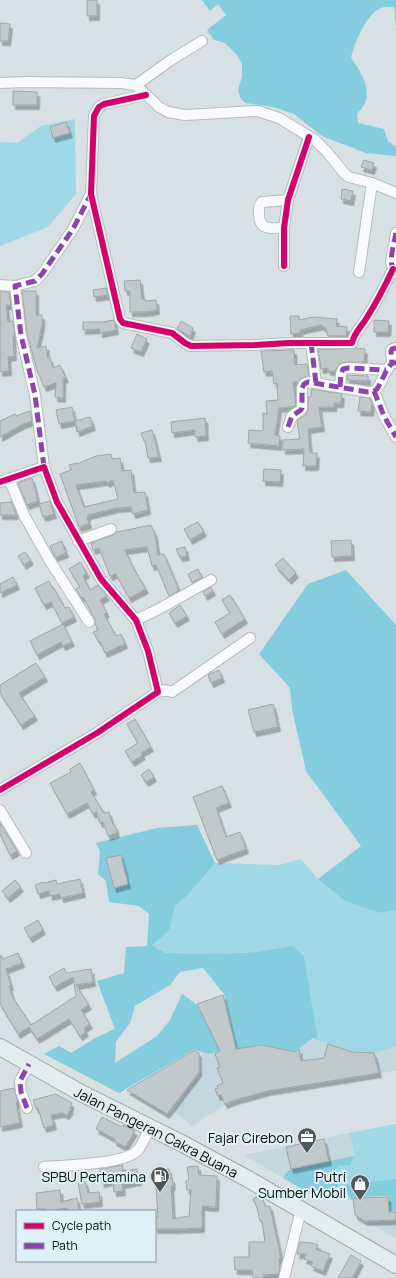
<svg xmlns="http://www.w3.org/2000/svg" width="396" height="1278" font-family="Manrope,sans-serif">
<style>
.built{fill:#c4d7dc}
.green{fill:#a0d8e8}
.forest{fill:#83cddf}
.building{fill:#c1c9cb;stroke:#9fa6a9;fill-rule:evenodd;filter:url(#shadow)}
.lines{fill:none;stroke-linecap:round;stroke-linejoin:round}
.street-casing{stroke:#b6bdc0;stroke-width:12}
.primary-casing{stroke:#98aaae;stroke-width:18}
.street{stroke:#f9fafb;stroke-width:10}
.primary{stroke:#e4ecee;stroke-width:16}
.quiet{stroke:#8e44ad;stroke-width:5;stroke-dasharray:10 5;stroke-linecap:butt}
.cycleway-casing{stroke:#def1f7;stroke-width:8}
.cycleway{stroke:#d6006c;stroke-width:6}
.labels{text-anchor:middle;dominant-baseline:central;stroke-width:4;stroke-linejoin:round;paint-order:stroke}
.street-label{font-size:14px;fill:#070d0e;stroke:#def1f7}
.poi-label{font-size:14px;fill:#070d0e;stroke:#def1f7;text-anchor:end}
</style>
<defs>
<filter id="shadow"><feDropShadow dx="2.5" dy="4.5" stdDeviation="0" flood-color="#0004"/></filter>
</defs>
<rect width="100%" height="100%" fill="#d7e0e3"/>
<path class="built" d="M224,994L236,1049L262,1045L295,1052L314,1038L352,1052L375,1053L396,1047V1071L269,1092L235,1100L226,1104L192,1126L173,1111L202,1070L201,1053H215L220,1051L196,1004Z
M349,1133L355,1156L286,1173L283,1178L244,1155Z
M396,1211V1238L355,1215L356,1213Z"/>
<path class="green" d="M75,119L76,194L48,227L0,246V142L17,143L41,126Z
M301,859L318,879L345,901L379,913L396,910V1047L375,1053L352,1052L318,1040L304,956L257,952L222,954L166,953L151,944L170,930L175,906L187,896L215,863L279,865Z
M396,1124V1179L338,1187L340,1178L334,1172L339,1166L350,1165L354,1156H355L349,1133Z"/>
<path class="forest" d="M202,0H396V26C394,19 396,13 394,7C390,7 385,6 381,8C367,13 354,43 351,58C360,70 371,87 365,103C363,107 359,111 357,114L358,123L384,129L388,141L396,147V156L366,153L322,136L294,114L273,107L246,103L241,99L238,91L242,76V65L238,56L225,43L214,40L207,30L226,15L218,4L210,11Z
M346,570L396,625V910L379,913L345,901L318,879L361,846L306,771L292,709L290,688L259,654L308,584Z
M197,825L215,863L187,896L175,906L170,930L152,945L166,953L222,954L257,952L293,946L304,956L318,1040L313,1038L295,1052L262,1045L236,1049L224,994L203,968L180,972L170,985L135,1006L130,1023L116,1042L115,1063L157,1036L170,1020L182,994L196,1004L220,1051C212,1055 203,1054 195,1049L119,1093L44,1054L59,1046L71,1053L95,1038L115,1029L97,981L124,973L126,947L147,946L149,914L139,906L109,902L106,881L98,874L100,851L96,843L157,828Z
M354,1156L350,1165L339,1166L334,1172L340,1178L338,1187L317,1192L314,1196L283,1178L286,1173L291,1169Z
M396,1179V1211H389L388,1196L359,1197L350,1200L344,1185Z"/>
<path class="building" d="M87,0H97V16H87Z
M0,23L10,24L8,41H0Z
M13,91L37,92V105H13Z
M66,122L70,133L53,138L50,127Z
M364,160L374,163L372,170L361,167Z
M342,189L353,191L351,201L341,199Z
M140,280L142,299H145V301L156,300L157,310L145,312H130V291H125L124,281Z
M106,288L108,295L94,297L93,290Z
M22,291H36V315H42V325L37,348L46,346L48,358H50L53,368L60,365L66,378L63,379V398L55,397L56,383L44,387L37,370L27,334Z
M0,292H9L11,305H6L8,322L13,321L15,336H13L14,356L8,357L9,371L0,372Z
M290,316H299V320L314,317L337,319L336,326L347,327L346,336H328L325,327H322V325L300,330V333L291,334Z
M114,320L116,330L100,333V329L83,330V322H102Z
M374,320L389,321L388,332H374Z
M181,321L193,328L190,336L177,329Z
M137,334L147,339L141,352L131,348Z
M355,348L365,349L364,362H348L341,363L339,364L335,371H328V368L321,369L318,350Z
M294,350L295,365L307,364L309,376L301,378L298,382H293L296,406L279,408L275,435L280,436L279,446L248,443L249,430L263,431V413L267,414L266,401L278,400L277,383L274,384L272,371L264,372L261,351Z
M347,375L368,376V381L347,380Z
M311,389L342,394L341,403H334V407H319L322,427L308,429L310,453H317L316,466H303L304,449L283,450V440L300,439L297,421L305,415L308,411V397H311Z
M360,397L370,398L372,403L371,412L358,411Z
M72,407L75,421L59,424L56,410Z
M30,411L32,421L23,424L0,437V421L15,414L16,416Z
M90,417L93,426L77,432L75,421Z
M205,418L206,436L195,437V430L172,433L171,422Z
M152,430L159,457L148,458L145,441H144L141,433Z
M111,454L112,459L120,458L122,471L131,470L134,493L145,492L148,510L133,514L131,507L117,508L88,515V517H87L89,524L79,527L60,474L71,470L69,465L77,463V464L96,456ZM113,480L118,499L84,507L76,485L106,481L107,483Z
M264,469L281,470L280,482L263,481Z
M32,478L38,501L27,505L18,483Z
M50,501L54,514L43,517L39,504Z
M12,502L16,515H0V503Z
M198,522L204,532L190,540L184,529Z
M151,525L155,534L158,555L164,554L179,590L169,596L156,565L152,566L147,547L125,550L134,569L146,589L129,598L116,574L110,576L99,548L93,550L91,543L113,535L117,532Z
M351,540L352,556L332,557L331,541Z
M62,541L66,553L55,557L50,546Z
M185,547L187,556L180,557L176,549Z
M25,552L31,560L24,565L18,556Z
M283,558L296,573L289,580L275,565Z
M80,562L87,573L83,576L90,590L98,585L107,596L100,600L107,613L104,614L116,636L121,634L125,644L105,653L100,641L99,642L93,632L98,630L95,624V619L83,597L81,598L76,589L80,587L69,569Z
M198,569L202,577L192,583L188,574Z
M13,577L17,585L0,593V584Z
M49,581L53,589L54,588L65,608L69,607L74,617L62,623L51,602L44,605L35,588Z
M211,587L213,591L205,596L203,592Z
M230,595L245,619L222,634L215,622L230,613L222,600Z
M180,605L187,616L175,623L169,613Z
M63,624L72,642L63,646L61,642L37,655L30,641Z
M36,663L45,677L19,693L35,716L21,725L0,693V685Z
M219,670L222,678L211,683L208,675Z
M273,704L278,727L254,732L248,710Z
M135,719L151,747L141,753L143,755L132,762L125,751L138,743L127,724Z
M80,763L94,790L91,792L104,813L109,812L113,825H115L117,833L108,836L103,822L100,823L96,812L93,814L87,803L67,814L50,783L71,772L70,769Z
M149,769L154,777L146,782L141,775Z
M222,786L229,803L216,808L226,837L240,832L246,849L217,860L193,797Z
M0,823L17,851L10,855L0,834Z
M121,855L128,884L114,888L106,858Z
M80,879L83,893L61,898L60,894L50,896L49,891L38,894L35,885L43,882L44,883L56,880L57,884Z
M15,880L21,887L8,898L2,891Z
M38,920L43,930L30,938L24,928Z
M18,953L22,963L6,969L11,986H9L12,996L31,1025L76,996L73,977L55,987L49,977L64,968L66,973L91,969L93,982L76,985L89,1005L81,1010L90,1024L84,1028L86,1032L80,1036L69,1019L37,1039L29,1027L18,1034L0,1004V956H2L3,959Z
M223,995L236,1049L262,1045L295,1052L299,1049L301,1061L324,1058L328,1044L352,1052L374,1053L379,1073L268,1091L235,1100L225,1104L221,1095L218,1096L215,1089L218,1088L217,1086L223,1083L217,1068L220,1067L215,1054L220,1051L197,1004Z
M195,1050L199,1053V1072L167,1114L127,1090Z
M14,1088L18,1102H16L20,1123L0,1127V1091Z
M56,1094L72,1103L70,1108L71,1109L67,1115L62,1113L51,1115L54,1125L44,1128L38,1108L36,1109L33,1100Z
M102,1117L122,1127L123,1125L135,1131L125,1147L114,1141L115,1139L96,1129Z
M324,1139L329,1161L291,1169L286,1147Z
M123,1165L122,1171L137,1169L139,1181L122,1184L123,1191L114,1192L113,1181L102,1183L100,1169Z
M198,1166L199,1175L217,1176L216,1207L202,1206V1228L176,1229H155V1217H158L155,1170L169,1169L170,1179L172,1178L173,1186H171L173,1219L189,1216L191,1190H187L186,1181L189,1180L187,1167Z
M85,1181L88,1193L99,1192L100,1202L82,1204L78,1183Z
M60,1190L61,1202L77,1198L79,1211H68L67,1208L47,1211L46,1209H37L36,1193Z
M259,1196L262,1198L266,1207L270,1206L281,1258L279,1259L280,1269L278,1274L263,1275V1278H253L252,1270H235L234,1257H249V1242H265L262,1221H260L257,1208L253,1199Z
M388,1197L389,1212H396V1220L365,1221L355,1215L353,1199L359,1198Z
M300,1242L312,1243L318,1245L316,1249L330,1254L323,1271L311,1266L313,1262L304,1259L306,1254H297Z
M351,1255L361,1261L352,1278H338Z"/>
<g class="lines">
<g class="street-casing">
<path id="street" d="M0,83L25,82L120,83L136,85L159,107L168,112L185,115L258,111L279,118L315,140L327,152L345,174L349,177L372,183L396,193
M136,85L171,60L202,41
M146,95L104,104L99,107L94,116L91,194L120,319L123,323L172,333L185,343L191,346L255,345L289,343H352C354,333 361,327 366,319C376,303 385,286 393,269
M284,228C271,228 259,231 259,214C259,209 258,206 262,202L288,200
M284,266V228L288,200L309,137
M359,272L372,183
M395,273L391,262L396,233
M0,285L15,286
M311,343L316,383
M396,348L392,349L391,351L392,363H396
M340,387L341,374L343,369L348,368L386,370
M374,391L384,416L396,437
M288,427L292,416L301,410L302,408V388L304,384L308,382L368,392C372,392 375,391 377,389C383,380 384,372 392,363
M44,467L35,395L21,335L15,286L35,281L42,274L73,229L91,194
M9,479L25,517L50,561L89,622
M0,482L44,467L57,502L101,579L136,620L148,651L158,692L97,733L0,790
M78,541L111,529
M136,620L157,610L211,580
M158,692L165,690L172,692L250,638
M0,810L26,853
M27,1108L21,1092L20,1081L29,1064
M44,1167C65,1165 124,1165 138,1150C143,1144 146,1135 150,1128
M284,1278L301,1210"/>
</g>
<g class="primary-casing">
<g id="primary">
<path id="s1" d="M0,1047L81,1093L185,1145L248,1179L396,1265"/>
</g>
</g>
<use href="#street" class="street"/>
<use href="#primary" class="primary"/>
<path class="quiet" d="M394,272C388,260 394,245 396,233
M311,343L316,383
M396,348L392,349L391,351L392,363H396
M340,387L341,374L343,369L348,368L386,370
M374,391L384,416L396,437
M288,427L292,416L301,410L302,408V388L304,384L308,382L368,392C372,392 375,391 377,389C383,380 384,372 392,363
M44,467L35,395L21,335L15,286L35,281L42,274L73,229L91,194
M27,1108L21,1092L20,1081L29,1064"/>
<g class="cycleway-casing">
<path id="cycleway" d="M146,95L104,104L99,107L94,116L91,194L120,319L123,323L172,333L185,343L191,346L255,345L289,343H352C354,333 361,327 366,319C376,303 385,286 393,269
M284,266V228L288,200L309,137
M0,482L44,467L57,502L101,579L136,620L148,651L158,692L97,733L0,790"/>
</g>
<use href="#cycleway" class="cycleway"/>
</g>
<defs>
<g id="office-pin" transform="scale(1)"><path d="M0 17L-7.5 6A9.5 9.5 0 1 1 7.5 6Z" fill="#505759" stroke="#def1f7"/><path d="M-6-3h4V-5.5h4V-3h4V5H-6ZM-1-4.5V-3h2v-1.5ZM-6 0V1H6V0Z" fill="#fff"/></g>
<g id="fuel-pin" transform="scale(1)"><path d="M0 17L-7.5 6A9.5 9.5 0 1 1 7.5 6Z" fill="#505759" stroke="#def1f7"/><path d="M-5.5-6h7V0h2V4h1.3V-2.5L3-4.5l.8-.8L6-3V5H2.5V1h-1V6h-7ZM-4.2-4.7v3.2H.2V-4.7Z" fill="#fff"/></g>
<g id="shop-pin" transform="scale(1)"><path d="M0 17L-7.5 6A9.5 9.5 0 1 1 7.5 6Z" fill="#505759" stroke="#def1f7"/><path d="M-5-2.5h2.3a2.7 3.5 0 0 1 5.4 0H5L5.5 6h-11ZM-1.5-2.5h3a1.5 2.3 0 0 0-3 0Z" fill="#fff"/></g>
</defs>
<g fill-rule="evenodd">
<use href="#office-pin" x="307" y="1137"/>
<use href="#fuel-pin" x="160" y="1176"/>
<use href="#shop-pin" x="360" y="1184"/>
</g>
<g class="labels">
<g class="street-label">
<text stroke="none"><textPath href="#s1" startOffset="178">Jalan Pangeran Cakra Buana</textPath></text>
</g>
<g class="poi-label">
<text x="293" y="1137">Fajar Cirebon</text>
<text x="146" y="1176">SPBU Pertamina</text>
<text x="346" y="1176">Putri<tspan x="346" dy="16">Sumber Mobil</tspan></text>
</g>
</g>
<rect x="16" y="1210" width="140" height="52" fill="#def1f7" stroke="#88969a"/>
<rect x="24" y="1223" width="20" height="6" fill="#d6006c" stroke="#88969a"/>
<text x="52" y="1230" font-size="12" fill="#070d0e">Cycle path</text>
<rect x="24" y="1243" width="20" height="6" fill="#8e44ad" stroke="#88969a"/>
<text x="52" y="1250" font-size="12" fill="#070d0e">Path</text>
</svg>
